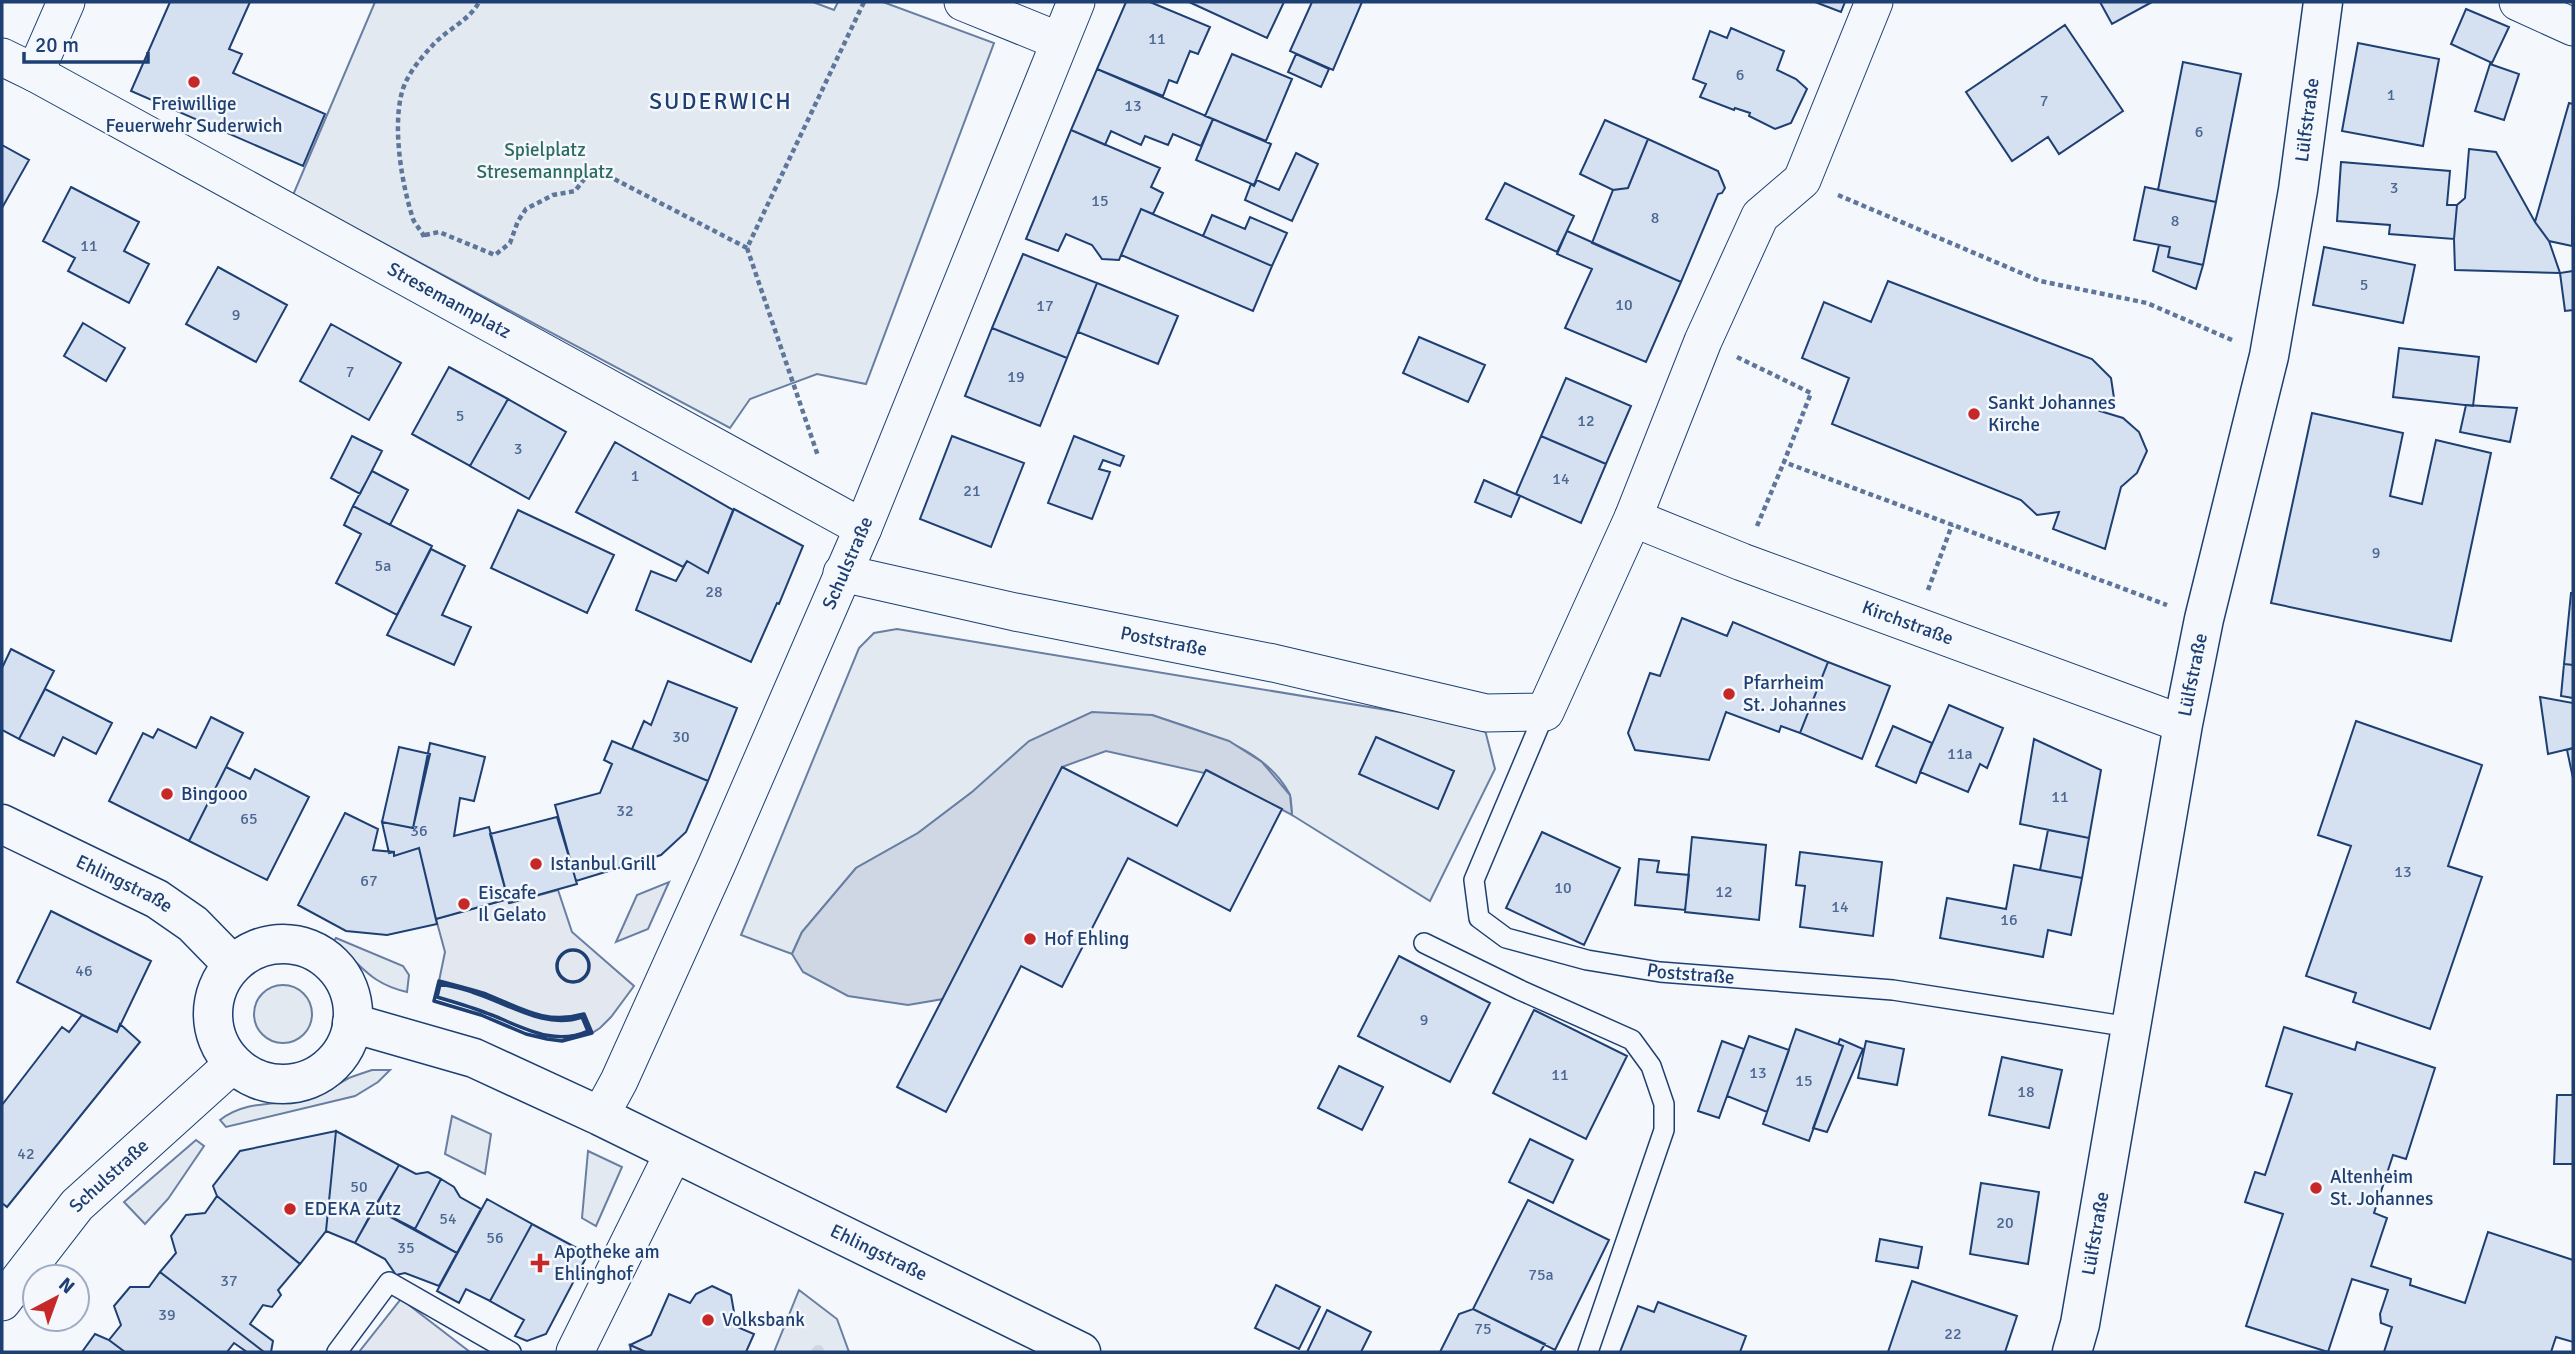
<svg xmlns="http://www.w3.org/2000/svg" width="2575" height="1354" font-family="Signika,sans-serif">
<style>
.green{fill:#e3e9f0;stroke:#687fa3;stroke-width:2}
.parking{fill:#e3e8f0;stroke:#687fa3;stroke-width:2}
.water{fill:#cfd7e4;stroke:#687fa3;stroke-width:2}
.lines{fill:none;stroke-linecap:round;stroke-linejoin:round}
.stream{stroke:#cfd7e4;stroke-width:12}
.building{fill:#d5e0f0;stroke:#1d3f73;stroke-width:2}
.lane-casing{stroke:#1d3f73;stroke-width:22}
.street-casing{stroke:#1d3f73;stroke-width:39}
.secondary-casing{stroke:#1d3f73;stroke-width:41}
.path{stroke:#5e769c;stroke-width:4.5;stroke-dasharray:5 3.5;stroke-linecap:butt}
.lane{stroke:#f4f7fb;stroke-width:19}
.street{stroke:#f4f7fb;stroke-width:37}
.secondary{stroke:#f4f7fb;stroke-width:38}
.wall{stroke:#1d3f73;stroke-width:3.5}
.poi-dot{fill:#c62828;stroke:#f4f7fb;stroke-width:2.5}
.labels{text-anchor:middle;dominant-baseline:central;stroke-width:5;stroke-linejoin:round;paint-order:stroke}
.number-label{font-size:16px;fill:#4b6792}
.poi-label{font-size:19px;fill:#1d3f73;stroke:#f4f7fb;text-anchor:start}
.street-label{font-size:19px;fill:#1d3f73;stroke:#f4f7fb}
.park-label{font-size:19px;fill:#2c6c60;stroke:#f4f7fb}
.quarter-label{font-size:23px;letter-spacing:2px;fill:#1d3f73;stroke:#f4f7fb}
</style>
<rect width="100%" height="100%" fill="#f4f7fb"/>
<path class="green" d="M375,2H813L834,10L838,2H883L994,43L866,384L817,374L750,399L730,428L293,195Z
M897,629L1484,726L1495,769L1430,901L1292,815C1291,808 1292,799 1289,793C1262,744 1200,732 1152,715L972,792L918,833L856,868L802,932L792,954L741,935L859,648L874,633Z
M336,938L403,966L409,975L407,992C368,983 362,964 333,942Z
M440,984C451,986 462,988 472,992C508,1003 544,1030 582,1017L588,1031C553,1047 521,1026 489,1014C472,1007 454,1002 437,997Z
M254 1014a29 29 0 1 1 58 0a29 29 0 1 1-58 0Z
M372,1070H390L378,1082L355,1096L226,1127L220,1120C247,1099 278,1106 308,1099C323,1095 334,1086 347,1079C355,1075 364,1073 372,1070Z
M452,1116L491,1134L485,1174L445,1154Z
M196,1140L204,1146L168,1199L145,1224L124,1202Z
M588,1151L622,1167L596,1226L582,1218Z
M799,1290L837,1319L849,1352H774Z"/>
<path class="parking" d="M669,882L648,929L616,942L637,895Z
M558,890L572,932L634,986L611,1017L600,1028L592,1033L584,1014L561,1019L538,1016L482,993L439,981L445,952L436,919L508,899L510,903Z
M401,1299L470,1352H359Z"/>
<path class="water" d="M1092,712L1152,715L1229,741L1262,762L1290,795L1292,815L1207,770L1204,773L1106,751L1062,767L943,999L908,1005L848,996L803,972L792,954L802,932L856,868L918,833L972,792L1029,741Z"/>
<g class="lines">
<path class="stream" d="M817,1352L818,1351"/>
</g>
<path class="building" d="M170,2H250L229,49L242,54L233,73L325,114L303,166L131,91Z
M1126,2H1150L1210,27L1198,54L1190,51L1177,83L1169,80L1163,96L1097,69Z
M1189,2H1284L1267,38Z
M1312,2H1362L1333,70L1290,51Z
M1815,2H1845L1841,12Z
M2100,2H2152L2112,24Z
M2466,9L2509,27L2492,63L2451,44Z
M2065,25L2123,111L2059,154L2048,137L2012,161L1966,92Z
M1731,28L1784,51L1777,70L1796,79L1807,89L1791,123L1775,129L1749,116L1750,113L1735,108L1734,110L1700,97L1706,84L1693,79L1710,31L1727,38Z
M2358,43L2439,59L2423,146L2342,131Z
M1232,54L1292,79L1266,141L1205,116Z
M1296,54L1329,69L1321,87L1288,72Z
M2183,62L2241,74L2216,202L2158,190Z
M2490,64L2519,74L2504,120L2475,111Z
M1097,69L1213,119L1201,146L1173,134L1168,145L1145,136L1141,145L1111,131L1105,145L1071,130Z
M2569,103L2573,104L2572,246L2549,241L2535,222Z
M1213,119L1271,144L1254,185L1196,160Z
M1605,120L1648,139L1628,188L1613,190L1580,174Z
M1071,130L1160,168L1151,187L1163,193L1153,214L1141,209L1119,260L1102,259L1092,245L1066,234L1058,251L1026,239Z
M1648,139L1718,171L1725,188L1722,193L1718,194L1681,282L1592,243L1613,190L1628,188Z
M2,145L29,160L2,208Z
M2469,149L2496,152L2535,222L2549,241L2560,273L2455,270L2454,239L2457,205L2465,198Z
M1296,153L1318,164L1292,221L1245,200L1251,184L1254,186L1257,180L1279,190Z
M2341,162L2450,171L2447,205H2457L2454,239L2389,234L2390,225L2337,221Z
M1505,183L1574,216L1557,252L1486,219Z
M71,187L139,222L124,251L149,264L129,303L68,271L75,258L43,241Z
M2145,187L2216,202L2203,265L2168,257L2170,247L2134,240Z
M1141,209L1272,266L1253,311L1121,255Z
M1212,215L1245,229L1250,217L1287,233L1272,266L1203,236Z
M1567,231L1681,282L1646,362L1565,328L1592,269L1557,254Z
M2159,245L2170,247L2168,257L2203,265L2196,289L2153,271Z
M2324,247L2415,265L2403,323L2313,305Z
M1023,254L1097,283L1067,358L992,328Z
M218,267L287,305L256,362L186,324Z
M2573,271V310L2565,311L2560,273Z
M1888,281L2092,359L2111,378L2114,398L2100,411L2123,418L2139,432L2147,451L2137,473L2121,487L2105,549L2053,529L2059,512L2037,515L2021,500L1832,424L1849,378L1802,358L1824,302L1871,322Z
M1097,283L1178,316L1158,364L1078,332Z
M83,323L125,348L106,381L64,356Z
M331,324L401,363L369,420L300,381Z
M992,328L1067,358L1040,426L965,396Z
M1419,337L1485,365L1468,402L1403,373Z
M2399,348L2479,357L2473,406L2393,397Z
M449,367L508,399L470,466L412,434Z
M1566,378L1631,406L1606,464L1541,436Z
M508,399L566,432L529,499L470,466Z
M2466,405L2517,408L2510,442L2460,432Z
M2312,413L2403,433L2390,496L2422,504L2436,440L2491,453L2451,641L2271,603Z
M352,436L382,451L360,494L331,478Z
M952,436L1024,463L991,547L920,519Z
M1074,436L1124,456L1120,466L1103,460L1099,469L1110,472L1092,519L1048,503Z
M1541,436L1606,464L1581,523L1516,494Z
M615,442L733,510L708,573L687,561L683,567L576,512Z
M372,471L408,490L390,525L353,506Z
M1484,480L1520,496L1511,517L1475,502Z
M353,506L432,546L397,615L336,583L361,534L344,525Z
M734,509L803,546L779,604L777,603L751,662L636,610L651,571L676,581L687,561L708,573Z
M518,510L614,555L587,613L491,568Z
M431,549L465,566L442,615L471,627L454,665L387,635Z
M2571,593H2573V665L2564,664Z
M1682,618L1727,636L1733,622L1828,662L1800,733L1781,726L1779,732L1726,712L1709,760L1635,750L1628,733L1650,673L1660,676Z
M11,649L54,671L19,739L2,730V668Z
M1828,662L1890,686L1862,759L1800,733Z
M2564,664L2573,665V698L2561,696Z
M668,681L737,708L708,781L632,749L644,721L651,725Z
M45,689L112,723L96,754L63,737L54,756L19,739Z
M2540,697L2573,703V748L2548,754Z
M1949,705L2003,728L1987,768L1980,764L1968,792L1920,772Z
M211,717L243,733L189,841L109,801L143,733L153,738L158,729L196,748Z
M2356,721L2482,765L2448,866L2482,877L2430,1029L2353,1002L2356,993L2306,976L2351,846L2318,835Z
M1893,726L1932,743L1916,783L1876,766Z
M1376,737L1454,771L1438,809L1359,774Z
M2034,739L2101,770L2089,838L2020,824Z
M612,741L708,781L686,832L661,855L576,881L555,805L600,793L612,764L604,760Z
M430,743L485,757L474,801L460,798L454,836L489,827L508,899L436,919L419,848L394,856V852L389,853L382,822L413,828Z
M399,747L430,754L413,828L382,822Z
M2573,748V778L2567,750Z
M226,767L250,779L255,769L309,797L267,880L189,841Z
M1062,767L1177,826L1206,770L1282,809L1230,911L1128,858L1062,987L1021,966L946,1112L897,1087Z
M345,813L378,829L373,850L394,852V856L419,848L437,924L387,935L346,931L298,905Z
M557,817L577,884L509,903L490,834Z
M2048,830L2089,838L2082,878L2040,870Z
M1542,832L1620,868L1584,945L1506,908Z
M1692,837L1766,845L1759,920L1685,912Z
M1800,852L1882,862L1873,936L1800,927L1805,886L1796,885Z
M1639,859L1659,861L1657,872L1689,875L1685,910L1635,905Z
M2014,865L2082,878L2071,935L2048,930L2043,957L1940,938L1947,898L2006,909Z
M51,911L151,961L117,1032L17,982Z
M1399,956L1490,1003L1450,1082L1358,1036Z
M1534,1010L1627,1056L1586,1139L1493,1093Z
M82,1015L117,1032L120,1024L140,1042L7,1207L2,1203V1105L62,1027L69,1032Z
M2284,1027L2355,1050L2357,1042L2435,1068L2406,1159L2393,1155L2374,1213L2387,1218L2371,1266L2411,1279L2410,1285L2465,1303L2488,1232L2573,1260V1342L2556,1337L2551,1352H2384L2392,1327L2381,1323L2380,1314L2388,1290L2352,1279L2328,1352L2246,1326L2283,1214L2245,1202L2255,1172L2265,1175L2292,1094L2266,1086Z
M1796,1029L1843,1046L1809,1141L1763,1124Z
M1749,1036L1789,1050L1767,1112L1727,1096Z
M1840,1039L1863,1049L1827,1132L1813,1128L1843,1046L1838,1044Z
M1722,1041L1744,1049L1719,1118L1698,1111Z
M1866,1041L1904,1049L1897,1085L1858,1078Z
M2002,1057L2062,1070L2049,1128L1989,1115Z
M1339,1066L1383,1087L1362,1130L1318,1108Z
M2557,1095H2573V1164H2554Z
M336,1131L326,1231L300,1264L217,1196L213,1186L240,1151Z
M336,1131L399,1165L355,1243L326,1231Z
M1530,1139L1573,1160L1553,1203L1509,1182Z
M399,1165L416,1174L428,1172L441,1179L415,1229L374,1208Z
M441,1179L454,1187L460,1197L481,1209L457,1253L415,1229Z
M1981,1183L2039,1192L2028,1264L1970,1254Z
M217,1196L300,1264L278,1290L281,1295L272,1307L263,1305L250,1324L273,1341L271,1352H264L160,1272L176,1253L171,1236L186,1215L205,1213Z
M487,1199L532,1224L490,1301L466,1289L459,1303L437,1291Z
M1528,1200L1609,1240L1555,1350L1473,1309Z
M374,1208L457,1253L439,1286L405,1273L396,1275L385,1259L355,1243Z
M532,1224L588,1254L546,1334L527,1341L515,1336L524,1320L490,1301Z
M1880,1239L1922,1247L1918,1268L1876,1261Z
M160,1272L264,1352H247L234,1343L227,1352H125L109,1340L121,1325L114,1306L130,1287H149Z
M1912,1281L2017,1316L2005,1352H1888Z
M1276,1285L1320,1307L1299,1349L1255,1328Z
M712,1286L731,1295L734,1312L730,1324L754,1334L746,1352H646L630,1345L651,1335L669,1294L690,1303L696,1294Z
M1658,1302L1746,1336L1740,1352H1620L1638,1306L1654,1312Z
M1473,1309L1545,1344L1540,1352H1440L1459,1314Z
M1327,1310L1371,1332L1361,1352H1307Z
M95,1334L109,1340L125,1352H82Z
M630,1345L646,1352H631Z"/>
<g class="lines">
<g class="lane-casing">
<g id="lane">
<path id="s1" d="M1545,712L1474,880L1479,918L1506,938L1587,960L1660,972L1893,990L2130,1027"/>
<path d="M1424,943L1520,990L1632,1040L1651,1066L1664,1104V1130L1588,1352"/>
<path d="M337,1352L389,1282L511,1352"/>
</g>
</g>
<g class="street-casing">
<g id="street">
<path id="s2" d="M66,2L35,73L863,528"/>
<path d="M963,2L1059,41"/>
<path d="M2518,2L2573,27"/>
<path d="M2,57L35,73"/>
<path id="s3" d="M1633,518L1742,562L2183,724"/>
<path id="s4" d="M842,573L1015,612L1273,663L1486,713L1545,712L1633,518L1703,341L1760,216L1802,180L1874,2"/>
<path id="s5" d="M600,1116L619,1081L717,864L863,528L1076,2"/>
<path id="s6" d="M2,1302L77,1205L233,1064"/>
<path d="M575,1352L673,1154"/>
</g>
</g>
<g class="secondary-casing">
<g id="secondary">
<path id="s7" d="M2,824L157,899L193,924L232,964"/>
<circle cx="283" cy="1014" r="70"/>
<path id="s8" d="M352,1023L474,1058L600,1116L1081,1352"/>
<path id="s9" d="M2072,1352L2080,1324L2183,724L2204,619L2269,356L2298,190L2323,2"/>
</g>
</g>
<path class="path" d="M1838,195L2040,281L2147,303L2232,340
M425,235L439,232L495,255L510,243L518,221L526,209L553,195L575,191L593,168L747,248L864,2
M424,237C422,231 416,226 413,219C402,185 393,132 401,96C405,77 419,60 432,46C446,30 470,20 479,2
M747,248L818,456
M1737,357L1811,393L1784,462L2167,605
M1757,526L1784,462
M1928,590L1952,525"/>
<use href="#lane" class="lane"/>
<use href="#street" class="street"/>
<use href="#secondary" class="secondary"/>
<path class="wall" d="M557 966a16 16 0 1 1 32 0a16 16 0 1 1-32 0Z
M439,981C454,985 470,989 486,994C521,1008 545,1025 584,1014L592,1033L562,1041L547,1039L526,1034L481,1015L434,1001Z
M440,984C451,986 462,988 472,992C508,1003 544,1030 582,1017L588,1031C553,1047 521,1026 489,1014C472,1007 454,1002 437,997Z"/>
</g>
<g class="poi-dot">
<circle cx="194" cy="82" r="7"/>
<circle cx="1974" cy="414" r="7"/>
<circle cx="1729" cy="694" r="7"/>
<circle cx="167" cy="794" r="7"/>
<circle cx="536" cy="864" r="7"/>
<circle cx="464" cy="904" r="7"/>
<circle cx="1030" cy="939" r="7"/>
<circle cx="2316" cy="1188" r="7"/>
<circle cx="290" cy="1209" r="7"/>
<path d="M536.5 1252.5h7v7h7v7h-7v7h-7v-7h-7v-7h7z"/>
<circle cx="708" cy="1320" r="7"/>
</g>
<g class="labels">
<g class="number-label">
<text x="1157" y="39">11</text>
<text x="1740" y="75">6</text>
<text x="2391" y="95">1</text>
<text x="2044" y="101">7</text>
<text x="1133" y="106">13</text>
<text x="2199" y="132">6</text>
<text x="2394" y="188">3</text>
<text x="1100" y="201">15</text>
<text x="1655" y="218">8</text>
<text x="2175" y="221">8</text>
<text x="89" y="246">11</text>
<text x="2364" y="285">5</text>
<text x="1624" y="305">10</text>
<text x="1045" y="306">17</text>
<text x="236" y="315">9</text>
<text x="350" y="372">7</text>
<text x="1016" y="377">19</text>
<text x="460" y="416">5</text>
<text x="1586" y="421">12</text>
<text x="518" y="449">3</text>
<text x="635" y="476">1</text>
<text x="1561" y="479">14</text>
<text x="972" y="491">21</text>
<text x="2376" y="553">9</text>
<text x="383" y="566">5a</text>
<text x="714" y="592">28</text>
<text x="681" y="737">30</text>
<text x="1960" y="754">11a</text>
<text x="2060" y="797">11</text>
<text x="625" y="811">32</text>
<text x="249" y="819">65</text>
<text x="419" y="831">36</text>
<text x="2403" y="872">13</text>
<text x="369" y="881">67</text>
<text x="1563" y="888">10</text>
<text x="1724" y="892">12</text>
<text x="1840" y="907">14</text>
<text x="2009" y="920">16</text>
<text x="84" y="971">46</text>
<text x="1424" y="1020">9</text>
<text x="1758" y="1073">13</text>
<text x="1560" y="1075">11</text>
<text x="1804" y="1081">15</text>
<text x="2026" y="1092">18</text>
<text x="26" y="1154">42</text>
<text x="359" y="1187">50</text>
<text x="448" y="1219">54</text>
<text x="2005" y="1223">20</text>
<text x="495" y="1238">56</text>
<text x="406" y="1248">35</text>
<text x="1541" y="1275">75a</text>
<text x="229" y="1281">37</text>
<text x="167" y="1315">39</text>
<text x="1483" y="1329">75</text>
<text x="1953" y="1334">22</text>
</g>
<g class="poi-label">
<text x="194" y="104" text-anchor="middle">Freiwillige<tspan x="194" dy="22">Feuerwehr Suderwich</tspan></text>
<text x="1988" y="403">Sankt Johannes<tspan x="1988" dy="22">Kirche</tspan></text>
<text x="1743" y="683">Pfarrheim<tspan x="1743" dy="22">St. Johannes</tspan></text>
<text x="181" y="794">Bingooo</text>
<text x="550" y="864">Istanbul Grill</text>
<text x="478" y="893">Eiscafe<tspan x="478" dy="22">Il Gelato</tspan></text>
<text x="1044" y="939">Hof Ehling</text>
<text x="2330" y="1177">Altenheim<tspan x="2330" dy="22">St. Johannes</tspan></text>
<text x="304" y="1209">EDEKA Zutz</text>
<text x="554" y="1252">Apotheke am<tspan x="554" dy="22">Ehlinghof</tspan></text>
<text x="722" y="1320">Volksbank</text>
</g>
<g class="street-label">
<text stroke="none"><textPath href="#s9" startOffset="1255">Lülfstraße</textPath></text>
<text stroke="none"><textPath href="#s2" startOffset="550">Stresemannplatz</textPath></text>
<text stroke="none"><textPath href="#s5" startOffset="606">Schulstraße</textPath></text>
<text stroke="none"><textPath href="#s3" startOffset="294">Kirchstraße</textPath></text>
<text stroke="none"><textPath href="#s4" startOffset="329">Poststraße</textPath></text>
<text stroke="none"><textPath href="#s9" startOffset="688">Lülfstraße</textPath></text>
<text stroke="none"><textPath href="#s7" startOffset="136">Ehlingstraße</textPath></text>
<text stroke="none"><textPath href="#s1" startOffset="443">Poststraße</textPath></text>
<text stroke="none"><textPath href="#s6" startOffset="166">Schulstraße</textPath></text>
<text stroke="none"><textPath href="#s9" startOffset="121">Lülfstraße</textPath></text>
<text stroke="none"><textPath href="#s8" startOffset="576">Ehlingstraße</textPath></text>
</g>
<g class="park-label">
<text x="545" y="150">Spielplatz<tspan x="545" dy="22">Stresemannplatz</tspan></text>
</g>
<g class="quarter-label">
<text x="721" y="101">SUDERWICH</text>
</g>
</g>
<rect width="2575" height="1354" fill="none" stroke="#1d3f73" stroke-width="7"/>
<g transform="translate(56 1298) rotate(41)"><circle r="33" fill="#f4f7fb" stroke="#9eadc5" stroke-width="2"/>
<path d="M0-5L12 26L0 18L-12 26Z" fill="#c62828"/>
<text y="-10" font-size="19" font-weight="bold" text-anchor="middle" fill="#1d3f73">N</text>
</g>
<path d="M24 52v10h124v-10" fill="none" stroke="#1d3f73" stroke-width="3.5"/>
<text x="35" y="52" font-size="21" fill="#1d3f73" stroke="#f4f7fb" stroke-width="5" paint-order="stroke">20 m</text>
</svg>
